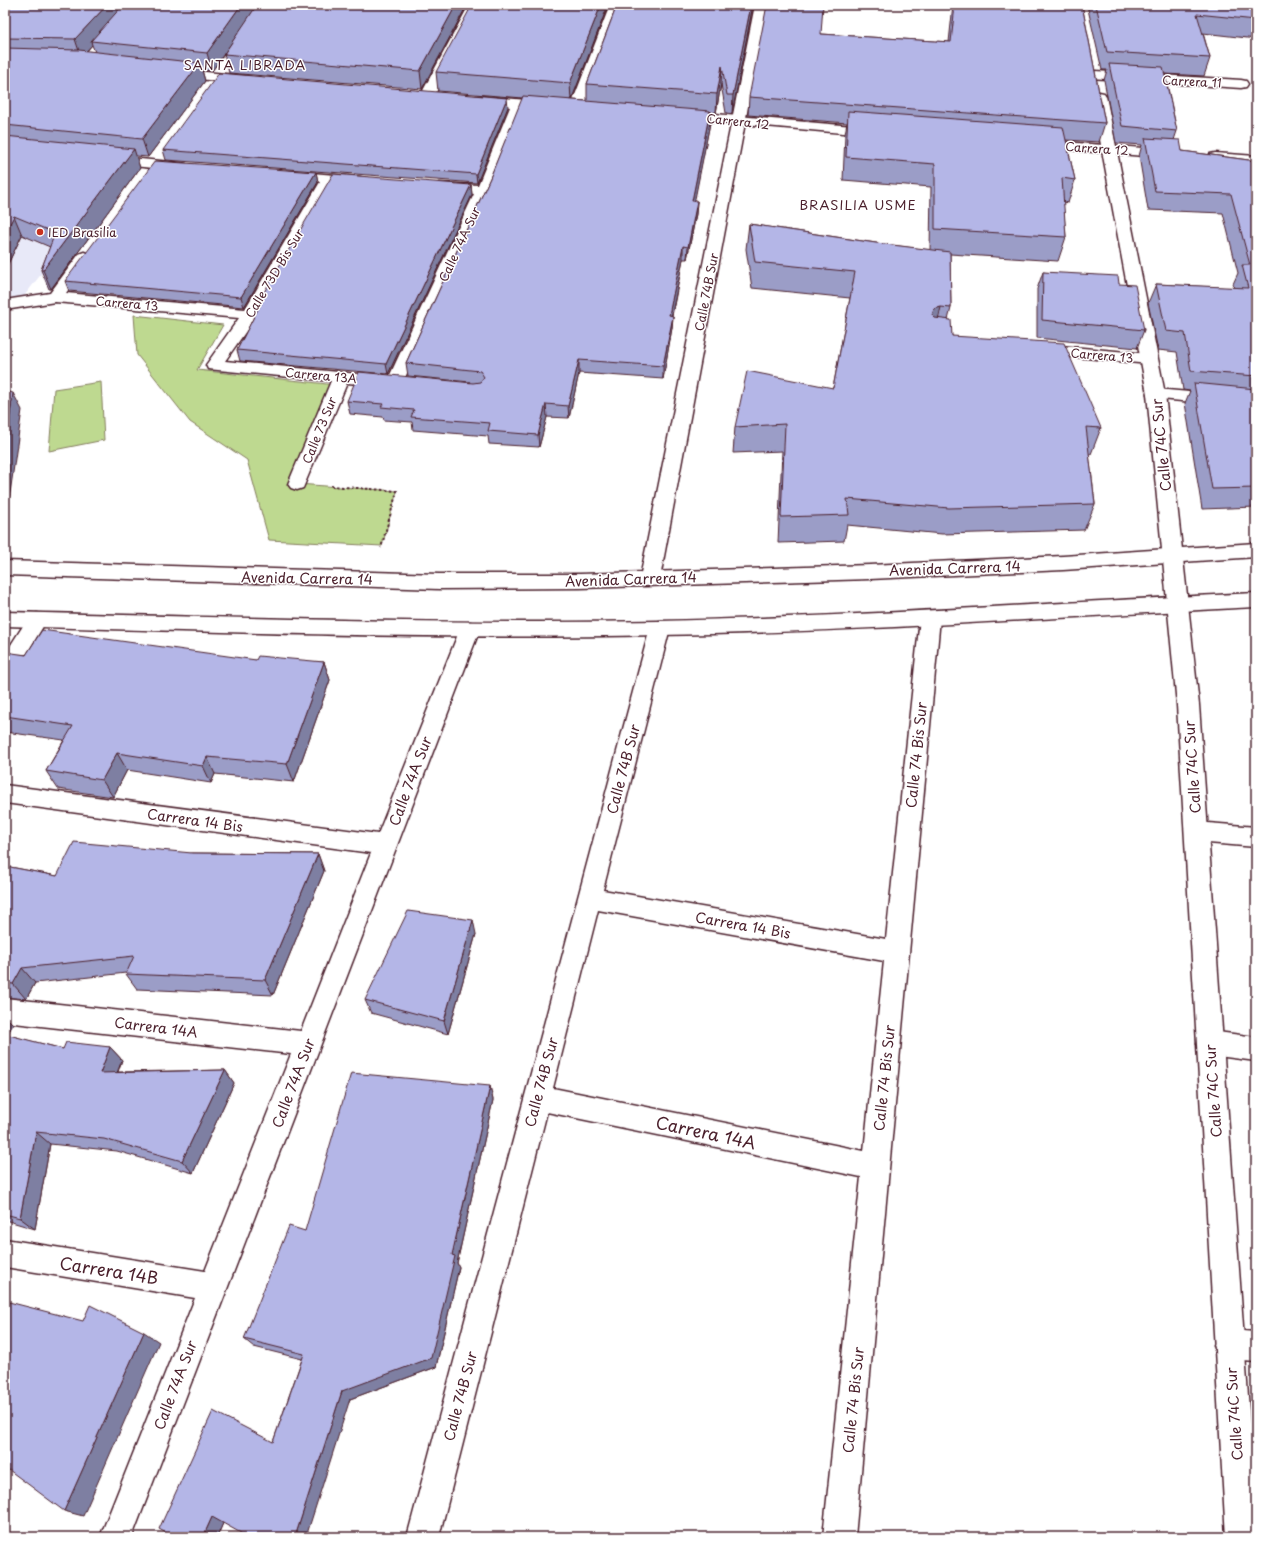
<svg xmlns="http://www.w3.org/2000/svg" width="1261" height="1542" font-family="'Playpen Sans',sans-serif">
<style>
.built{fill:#e8e9f8}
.green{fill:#bed990;stroke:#847c5e}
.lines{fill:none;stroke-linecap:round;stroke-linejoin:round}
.street-casing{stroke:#4a1f2b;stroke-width:3}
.secondary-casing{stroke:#4a1f2b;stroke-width:3}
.primary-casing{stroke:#4a1f2b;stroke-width:3}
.path{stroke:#4a1f2b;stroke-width:2;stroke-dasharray:2.5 2.5;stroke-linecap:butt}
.street{fill:#fff;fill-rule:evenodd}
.secondary{fill:#fff;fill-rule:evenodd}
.primary{fill:#fff;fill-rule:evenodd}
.wall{fill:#9b9dc7;stroke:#4a1f2b;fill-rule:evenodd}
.shaded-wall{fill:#7e7fa2;stroke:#4a1f2b}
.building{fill:#b4b6e7;stroke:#4a1f2b}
.poi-dot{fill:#c8321e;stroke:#fff;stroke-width:1.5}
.labels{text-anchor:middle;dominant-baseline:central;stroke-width:3;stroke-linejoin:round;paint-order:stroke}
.far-street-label{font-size:12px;fill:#4a1f2b;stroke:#fff}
.far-poi-label{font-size:12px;fill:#4a1f2b;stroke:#fff;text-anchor:start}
.far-neighbourhood-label{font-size:13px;letter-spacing:1px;fill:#4a1f2b;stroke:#fff}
.street-label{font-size:14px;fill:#4a1f2b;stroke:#fff}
.near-street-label{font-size:17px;fill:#4a1f2b;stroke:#fff}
</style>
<rect width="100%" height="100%" fill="#fff"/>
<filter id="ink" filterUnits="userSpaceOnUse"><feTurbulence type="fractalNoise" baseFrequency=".025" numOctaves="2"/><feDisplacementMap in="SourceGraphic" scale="8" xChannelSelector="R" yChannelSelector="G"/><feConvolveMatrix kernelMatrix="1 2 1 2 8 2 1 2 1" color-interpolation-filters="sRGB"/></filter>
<g filter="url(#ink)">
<path class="built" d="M5,151L127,164L21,300H5Z"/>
<path class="green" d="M134,315L223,325L197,370L337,385L297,484L397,491L382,546L269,540L247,460L190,422L137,355Z
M101,382L104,440L49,451L54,389Z"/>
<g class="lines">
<g class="street-casing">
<path id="street" d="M469,5H481L434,96L432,99H422L420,96Z
M610,5H622L584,108L582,111H572L570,108Z
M175,69L246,76L251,77L252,80L251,83L246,84L170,76L169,73L170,70Z
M1095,71L1241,80L1246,81L1248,84L1246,87L1241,88L1090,78L1089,75L1090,72Z
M478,96L551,102L556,103L558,106L556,109L551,110L523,108L490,190L403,382L401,386L395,387L347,383L303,488L297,490L291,488L288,484L331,381L208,369L206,365L239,318L55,302L5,310V300L50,293L79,254L84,252L89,254L92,257L66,293L245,309L320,182L282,178L280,175L282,172L287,171L360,177L365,178L367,181L365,184L360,185L334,183L258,314L225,361L389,377L474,194L440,191L435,190L433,187L435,184L440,183L478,185L510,107L473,103L471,100L473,97Z
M681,111L876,128L881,129L883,132L881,135L876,136L676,118L674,115L676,112Z
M1038,140L1169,150L1174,151L1176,154L1174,157L1169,158L1033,147L1031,144L1033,141Z
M1215,153L1256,156V164L1210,160L1208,157L1210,154Z
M110,156L181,163L186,164L188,167L186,170L181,171L105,163L103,160L105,157Z
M1039,344L1149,354L1155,355L1157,359L1155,363L1149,364L1033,353L1031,349L1033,345Z
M1156,389L1256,398V408L1150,398L1147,394L1150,390Z
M930,611L937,613L940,618L855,1537H823L861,1177L547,1112L439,1537H407L650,628L653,623L660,621L667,623L670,628L603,890L886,939L920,618L923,613ZM598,910L884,961L864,1151L553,1088Z
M470,622L477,624L480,629L132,1537H100L195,1298L5,1267V1239L205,1271L291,1054L5,1022V998L301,1031L371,853L5,803V785L378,834L460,629L463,624Z
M1196,822L1256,827V847L1196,842L1188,839L1185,832L1188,825Z
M1210,1031L1256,1037V1061L1210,1055L1201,1051L1197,1043L1201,1035Z
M1229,1330L1256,1332V1362L1229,1360L1219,1355L1214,1345L1219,1335Z"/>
</g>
<g class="secondary-casing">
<path id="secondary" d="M755,5H767L660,578L657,583L650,585L643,583L640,578Z
M1099,92L1104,93L1106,96L1165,394L1199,705L1256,1509V1537H1226L1177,705L1147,394L1092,96L1094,93Z
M37,613L44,615L47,620L12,677L5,679V654L30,615Z"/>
</g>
<g class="primary-casing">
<path id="primary" d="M1256,543V557L1063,570L870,579L580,588L439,589L5,575V561L439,574H580L870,565L1063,556Z
M1256,593V607C1057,617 858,632 659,635C441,640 223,632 5,626V612C223,617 441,625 659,621C858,617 1057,602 1256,593Z"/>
</g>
<path class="path" d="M331,486L397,491L381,548"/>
<use href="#street" class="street"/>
<use href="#secondary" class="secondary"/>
<use href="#primary" class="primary"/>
</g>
<path class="wall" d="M5,5H467L422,89L229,73L224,54L227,51L212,71L202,70L205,81L148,157L136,156L140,168L51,289H49L41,270L50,247L22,235L5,270ZM92,45L95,52L87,51Z
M608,5L572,100L587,101V84L617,5H753L732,114L726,113L721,84L716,113L710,112V123L694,201H697L696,214L687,259H683L672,316H673L672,328L663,379L579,373L569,418L547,417L539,447L489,444L488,436L413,430L412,422L384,420L383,417L350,414L347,401L470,382L408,376L406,363L490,178L523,98L438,91L436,72Z
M953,5H1082L1105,123L1099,142L1066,140L1075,180L1068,203L1063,202L1066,237L1058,261L950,254L951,308L948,320L952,336L1101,428L1091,454H1089L1095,504L1084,530L942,534L847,525L844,541L778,543L782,451L733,453L735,427L833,388L850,298L752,288L746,249L749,224L876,243L930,250L931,187L843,180L845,134L847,123L748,115L749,97L821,34L949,42Z
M1087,5H1256V39L1203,33L1210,58L1204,76L1165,74L1177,131L1174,140L1182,151L1256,161V507L1202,509L1185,403L1190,391L1183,390L1177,352L1158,350L1148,303L1156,284L1234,288L1233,284L1238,273L1223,213L1148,210L1139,156L1142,145L1116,143L1104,80L1107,70H1102Z
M508,107L477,183L166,160L163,150Z
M316,172L318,182L244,307L69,291L65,281Z
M471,185L472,195L388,374L240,361L237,350L261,303L260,299Z
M1043,272L1119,284L1144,330L1137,348L1037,338V289Z
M5,654L324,662L330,680L294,782L215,774L211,783L127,770L113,797L58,789L46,771L64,740L5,732Z
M192,853L318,854L324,871L273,995L137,989L126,974V973L35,983L26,999L5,997V866L57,876Z
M476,934L448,1034L371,1013L365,1000Z
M5,1016L13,1024L7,1035L63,1049L110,1047L122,1060L118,1072L225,1070L234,1083L193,1173L117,1151L50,1144L35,1229L5,1220Z
M490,1086L493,1100L457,1263L459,1267L436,1367L350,1399L223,1523L217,1537H173L273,1442L302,1359L254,1347L244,1339L305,1231Z"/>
<path class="shaded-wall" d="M107,5H129L91,41L92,45L81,57L75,39Z
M241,5H258L212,71L207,53Z
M456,5H467L422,89L420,71Z
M601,5H608L571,101L570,83Z
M751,5H753L732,114L733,95Z
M200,63L205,81L148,157L142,139Z
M722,66L721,84L716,113L717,94Z
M507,98L508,107L477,183L476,174Z
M710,111V123L692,214V201Z
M134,149L140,168L51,289L43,270Z
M316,172L318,182L244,307L241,297Z
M471,185L472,195L388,374L386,364Z
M697,201L696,214L687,259L688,247Z
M14,216L22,235L5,270V233Z
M683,246V259L669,328V315Z
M941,307L935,334L932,315L934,309Z
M673,316L672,328L663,379V366Z
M579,360V373L569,418L568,406Z
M13,393L22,410L5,528V448Z
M546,404L547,417L539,447L538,435Z
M324,662L330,680L294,782L287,764Z
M117,753L127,770L113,797L102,780Z
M207,757L215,774L211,783L203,766Z
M318,854L324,871L273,995L265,980Z
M473,920L476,934L448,1034L444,1021Z
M22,968L35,983L26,999L13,984Z
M5,1016L13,1024L5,1039Z
M110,1047L122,1060L112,1086L100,1073Z
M225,1070L234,1083L193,1173L182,1161Z
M490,1086L493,1100L457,1263L459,1267L436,1367L350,1399L306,1537H295L342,1391L452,1255Z
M36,1132L50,1144L35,1229L20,1218Z
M144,1332L159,1342L83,1516L64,1511Z
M5,1461L11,1462L5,1477Z
M212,1517L224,1521L217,1537H203Z"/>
<path class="building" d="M5,5H107L75,39L5,38Z
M123,5H241L207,53L91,41Z
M257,5H456L420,71L224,54Z
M472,5H601L570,83L436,72Z
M617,5H751L733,95H727L722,66L717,94L587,84Z
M767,5H823L821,34L951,42L955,5H1082L1105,123L749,97Z
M1096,5H1256V20L1197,14L1210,58L1107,52Z
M5,48L79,50L200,63L142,139L5,125Z
M1109,64L1163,67L1177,131L1122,126Z
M219,73L507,98L476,174L163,150Z
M523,96L710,111L692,201H697L688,247L683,246L669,315L673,316L663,366L579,360L568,406L546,404L538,435L488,431L490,423L411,417L414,410L381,407L383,404L347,401L359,372L473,383L480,382L484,377L480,371L406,363L490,178Z
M848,111L1063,127L1075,180L1062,178L1066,237L935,229V164L846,157Z
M5,136L134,149L43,270H41L55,233L14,216L5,233Z
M1145,138L1180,140L1182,151L1256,161V376L1191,371L1185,333L1166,331L1156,284L1248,288L1242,265H1250L1231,194L1155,191Z
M155,161L316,172L241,297L65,281Z
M333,174L471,185L386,364L237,350L263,299H260Z
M749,224L876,243L950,252L951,308L941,307L934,309L932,315L935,318L951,320L952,336L1064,343L1101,428L1086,427L1095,504L949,508L847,499L849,515L781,517L785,424L735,427L747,371L833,388L855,272L755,262Z
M1043,272L1118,276L1119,284L1135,285L1144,330L1042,320Z
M1194,383L1256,389V488L1212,489Z
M5,391L13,393L5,448Z
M42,630L256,660L258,656L324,662L287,764L207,757L203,766L117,753L102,780L46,771L73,726L5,716V654L6,652L26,655Z
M74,842L192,853L318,854L265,980L126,974L134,956L22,968L13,984L5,983V866L57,876Z
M408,911L473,920L444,1021L365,1000Z
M5,1034L63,1049L66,1042L110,1047L100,1073L225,1070L182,1161L104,1139L36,1132L20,1218L5,1214Z
M351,1073L490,1086L452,1255L455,1256L431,1358L342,1391L295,1537H248L212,1517L203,1537H173L159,1529L213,1411L273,1442L304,1354L244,1339L289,1226L305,1231Z
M5,1301L83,1321L90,1305L144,1332L64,1511L5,1467Z"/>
</g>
<circle class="poi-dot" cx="40" cy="232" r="4"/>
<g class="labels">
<g class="far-street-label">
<text transform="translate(1192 81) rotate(3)">Carrera 11</text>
<text transform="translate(738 121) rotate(6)">Carrera 12</text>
<text transform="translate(1097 148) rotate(4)">Carrera 12</text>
<text transform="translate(459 244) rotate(-65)">Calle 74A Sur</text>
<text transform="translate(274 273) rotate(-59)">Calle 73D Bis Sur</text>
<text transform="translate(706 292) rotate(-79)">Calle 74B Sur</text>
<text transform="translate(127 303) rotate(5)">Carrera 13</text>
<text transform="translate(1102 355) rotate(5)">Carrera 13</text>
<text transform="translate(321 375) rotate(5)">Carrera 13A</text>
<text transform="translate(319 430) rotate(-68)">Calle 73 Sur</text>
</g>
<g class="far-poi-label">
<text x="48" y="232">IED Brasilia</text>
</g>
<g class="far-neighbourhood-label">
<text x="245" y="64">SANTA LIBRADA</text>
<text x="858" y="204">BRASILIA USME</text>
</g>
<g class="street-label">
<text transform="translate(1161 445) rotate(-96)">Calle 74C Sur</text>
<text transform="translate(955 568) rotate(-2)">Avenida Carrera 14</text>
<text transform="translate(307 578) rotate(1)">Avenida Carrera 14</text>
<text transform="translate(631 579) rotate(-2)">Avenida Carrera 14</text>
<text transform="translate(916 755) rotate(-84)">Calle 74 Bis Sur</text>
<text transform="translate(1192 767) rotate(-94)">Calle 74C Sur</text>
<text transform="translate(623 769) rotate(-75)">Calle 74B Sur</text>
<text transform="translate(410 781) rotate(-69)">Calle 74A Sur</text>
<text transform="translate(195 820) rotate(8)">Carrera 14 Bis</text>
<text transform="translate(743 925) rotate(10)">Carrera 14 Bis</text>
<text transform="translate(156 1027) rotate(7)">Carrera 14A</text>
<text transform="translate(884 1078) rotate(-84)">Calle 74 Bis Sur</text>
<text transform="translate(541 1082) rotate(-75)">Calle 74B Sur</text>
<text transform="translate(293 1083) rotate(-69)">Calle 74A Sur</text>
<text transform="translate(1213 1091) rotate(-94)">Calle 74C Sur</text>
<text transform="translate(175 1385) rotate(-69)">Calle 74A Sur</text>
<text transform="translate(460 1396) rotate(-75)">Calle 74B Sur</text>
<text transform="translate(853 1400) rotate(-84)">Calle 74 Bis Sur</text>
<text transform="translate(1234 1414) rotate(-94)">Calle 74C Sur</text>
</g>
<g class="near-street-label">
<text transform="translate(706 1132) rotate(12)">Carrera 14A</text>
<text transform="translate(109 1270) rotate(9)">Carrera 14B</text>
</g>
</g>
<rect width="1261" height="1542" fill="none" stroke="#fff" stroke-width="20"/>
<rect x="10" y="10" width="1241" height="1522" fill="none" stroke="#4a1f2b" stroke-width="1.5" filter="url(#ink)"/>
</svg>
